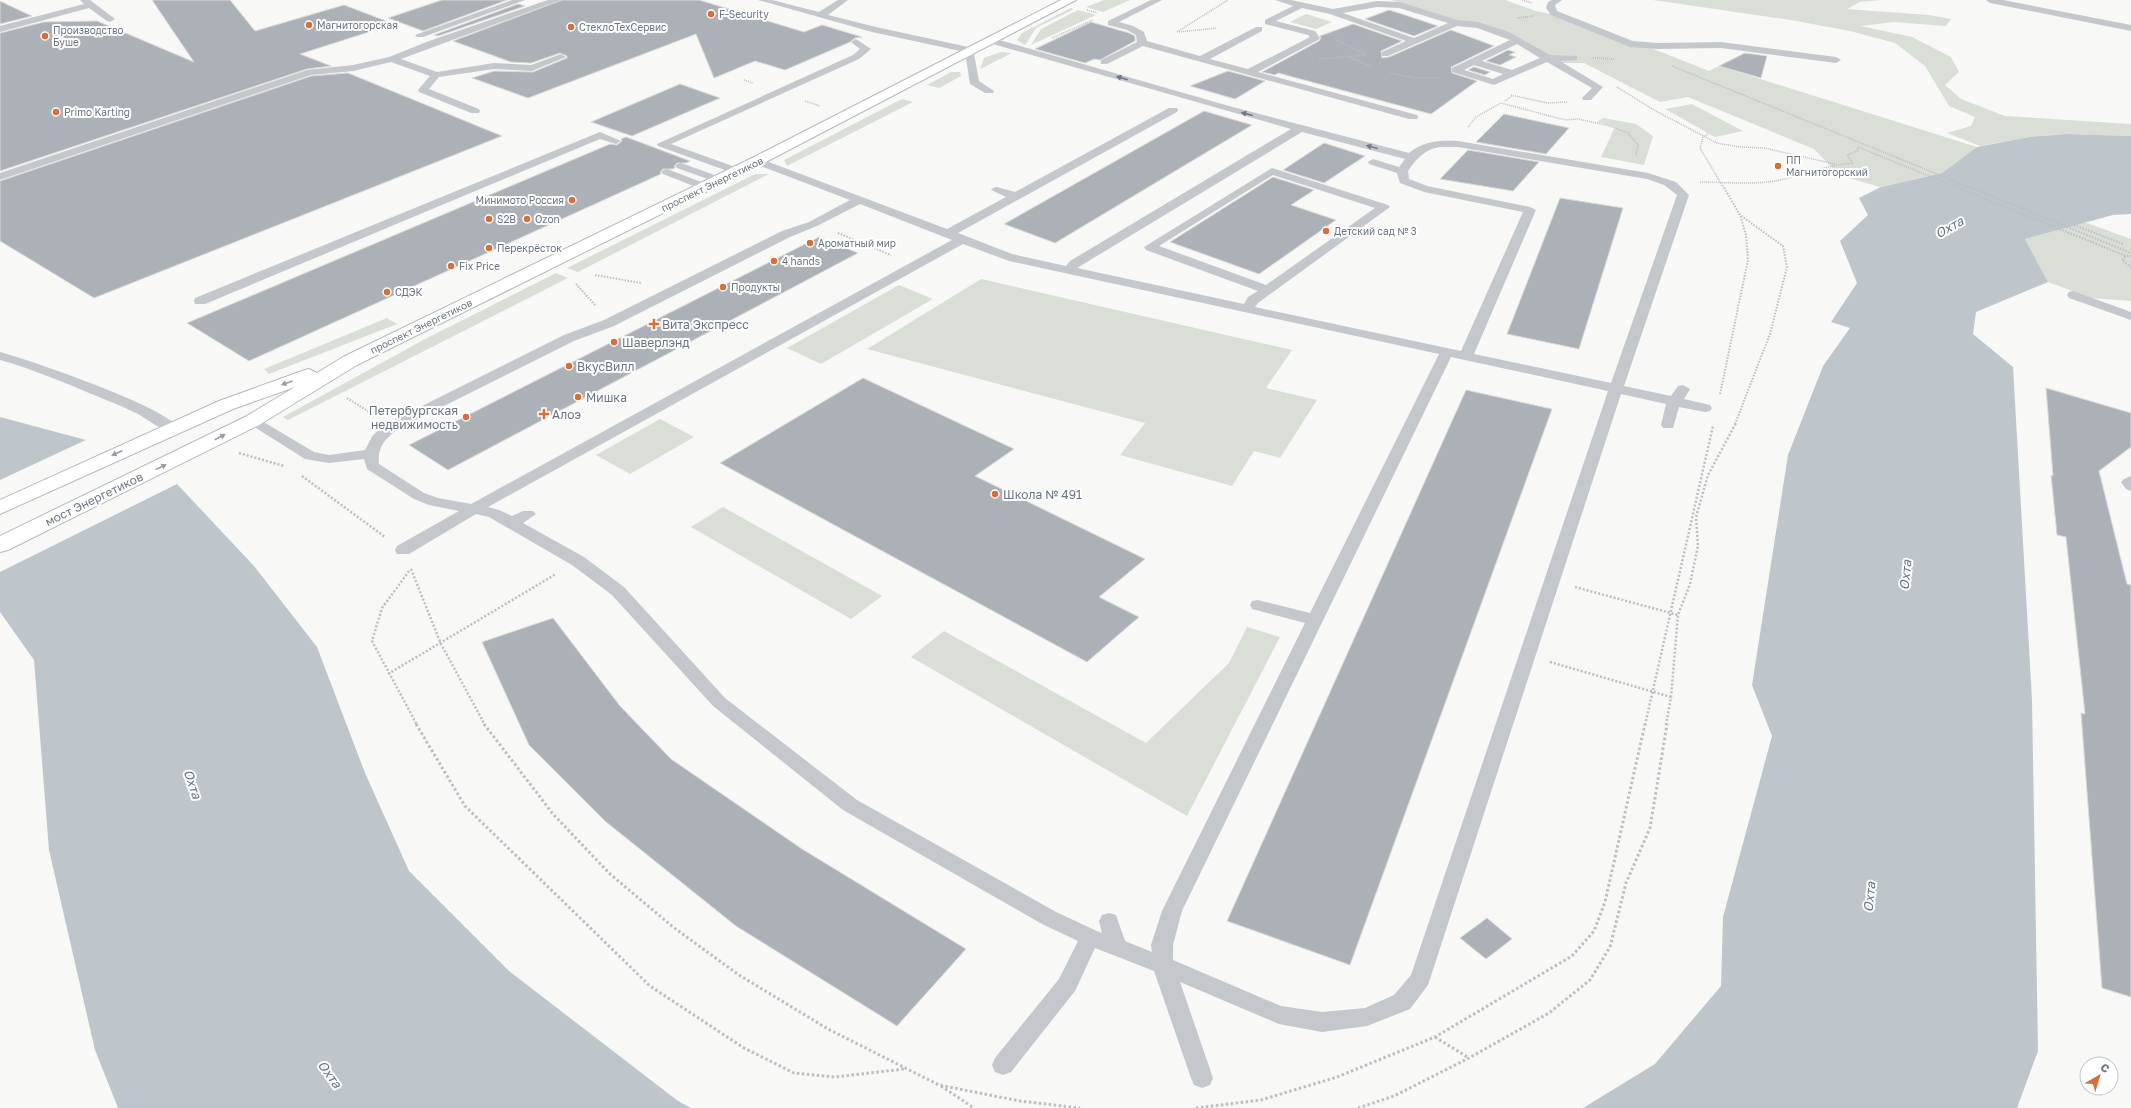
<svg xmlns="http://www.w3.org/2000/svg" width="2131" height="1108" font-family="'Golos Text',sans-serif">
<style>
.green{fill:#d9dfd7}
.water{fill:#bec6cc}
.pier{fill:#f8f8f6}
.building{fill:#acb1b8;stroke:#dadad8}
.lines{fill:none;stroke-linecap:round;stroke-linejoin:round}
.primary-casing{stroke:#b6b9bd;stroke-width:2}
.path-far3{stroke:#bcbec1;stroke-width:1.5;stroke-dasharray:1 1;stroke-linecap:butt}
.path-far2{stroke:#bcbec1;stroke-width:2;stroke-dasharray:1.5 1.5;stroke-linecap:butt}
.path-far1{stroke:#bcbec1;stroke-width:2.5;stroke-dasharray:2 2;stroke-linecap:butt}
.path{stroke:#bcbec1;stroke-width:3;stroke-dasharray:2.5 2.5;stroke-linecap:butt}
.lane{fill:#c4c7cb;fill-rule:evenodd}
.primary{fill:#fff;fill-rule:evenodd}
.oneway{fill:#6e7988}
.oneway2{fill:#979ea9}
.poi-dot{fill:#d66f38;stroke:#fff;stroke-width:1.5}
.labels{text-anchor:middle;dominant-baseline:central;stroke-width:4;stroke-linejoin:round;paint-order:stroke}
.far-poi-label{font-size:10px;fill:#6a7584;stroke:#fff;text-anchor:start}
.far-street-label{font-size:10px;fill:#6a7584;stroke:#fff}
.poi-label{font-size:12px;fill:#6a7584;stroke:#fff;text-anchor:start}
.street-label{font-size:12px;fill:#6a7584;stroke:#fff}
.water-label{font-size:13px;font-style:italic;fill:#667680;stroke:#fff}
</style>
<rect width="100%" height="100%" fill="#f8f8f6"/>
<path class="green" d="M1104,0H1130L1103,12L1086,7Z
M1391,0H1505L1536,11L1580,20L1709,71L1719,66L1977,147L1942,173L1880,187L1839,175L1814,149L1688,97L1660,102L1584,63H1560L1508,32L1459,21Z
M1653,0H1881L1860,2L1847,9L1929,15L1951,19L1946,26L1893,22L1861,26L1912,37L1951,57L1959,72L1945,85L1961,99L2005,116L2131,124V136L2066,134L2029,137L1980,146L1947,133L1971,126L1975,117L1949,106L1925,66L1895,43L1850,31L1791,20Z
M1071,8L1074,9L1036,28L1025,45L1017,40L1022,33Z
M1078,10L1096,15L1031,45L1041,29Z
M1306,14L1332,22L1316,29L1290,22Z
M1001,52L1012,53L980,69L984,58Z
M951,72H960L961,76L939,88L927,85Z
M902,99L913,102L787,166L784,160Z
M1692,104L1743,131L1715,137L1665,109Z
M1603,118L1636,124L1653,136L1644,165L1601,157L1615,127L1597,122Z
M755,174H769L578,272L567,268Z
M2084,222L2131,239V301L2091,298L2048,282L2025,239Z
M556,273L568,278L288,420L283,417L427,338Z
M981,279L1292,350L1266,388L1317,400L1280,458L1254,451L1232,486L1120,455L1145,423L867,349Z
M899,285L933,299L821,364L787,348Z
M387,318L397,324L269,374L264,369Z
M660,419L694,437L630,474L596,455Z
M723,507L882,596L851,619L691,527Z
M1247,627L1280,637L1187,816L911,657L944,631L1146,743L1229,663Z"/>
<path class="water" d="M2066,134L2131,136V214L2113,215L2025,239L2048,282L1976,312L1973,334L2013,367L2032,700L2038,1051L2017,1108H1583L1655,1064L1721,986L1723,917L1772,736L1752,685L1788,455L1823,366L1850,328L1831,322L1857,283L1840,241L1868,215L1859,198L1881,187L1942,173L1977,147L2029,137Z
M0,417L86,440L177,484L254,566L317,647L365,773L409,871L509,971L678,1101L691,1108H118L95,1050L49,850L34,660L0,612Z"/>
<path class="pier" d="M88,439L179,483L0,572V480Z"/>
<path class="building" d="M152,0H230L255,31L344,5L394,24L300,54L331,66L307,69L0,171V33L44,22L97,21L194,62Z
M442,0H507L423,31L388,18Z
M562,0H699L804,32L822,25L862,37L855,38L850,42L785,70L755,61L714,78L696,34L528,98L472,78L494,71L533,72L567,58V56L560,53L531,63L511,62L453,41Z
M0,1L25,13L32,16L0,24Z
M518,4L525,6L438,36L434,35Z
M1389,10L1408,16L1438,26L1414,36L1365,19Z
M1091,22L1129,33L1135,36V41L1100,60L1094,59L1085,63L1035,49Z
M1353,24L1402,41L1381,51L1382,58L1389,57L1451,30L1494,46L1451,67L1452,73L1477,81L1431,114L1278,73L1275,75L1262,72L1319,41L1321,38L1320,36Z
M1508,50L1515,52L1509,55L1516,57L1500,65L1486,61Z
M1745,53L1767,56L1761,78L1719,66Z
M1474,67L1490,72L1485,75L1468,70Z
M1228,71L1265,81L1235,99L1190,86Z
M348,73L502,136L94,298L0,241V181L311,76Z
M680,84L720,98L632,136L591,122Z
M1204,111L1252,125L1055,243L1004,224Z
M1504,114L1569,128L1546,154L1476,142Z
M626,137L690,161L686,163H677L674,166L675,168L672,169H663L660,172L661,174L249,361L187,323L610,144L617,145L622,141L621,139Z
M1324,143L1365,156L1324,183L1283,170Z
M1468,150L1539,162L1513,191L1440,179Z
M1273,177L1314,190L1291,205L1336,220L1259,274L1170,242Z
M1560,198L1623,208L1579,349L1507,334Z
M819,237L858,253L448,470L409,445Z
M863,378L1014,449L975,476L1145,559L1099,597L1139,617L1087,662L720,463Z
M2046,388L2131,413V447L2099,471L2127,584L2131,585V997L2102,988L2081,713L2085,714L2066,537L2057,535L2051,475L2053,476Z
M1466,390L1552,409L1350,965L1227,921Z
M553,618L620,706L671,759L802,849L966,949L897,1026L736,926L605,821L529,745L482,642Z
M1487,918L1512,939L1486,959L1460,938Z"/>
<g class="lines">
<g class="primary-casing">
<path id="primary" d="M1061,0H1076L762,164L357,365L259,425L8,550L0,552V536L245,417L295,387L233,409L0,514V500L219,401L302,371L309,369L317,373L343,357L752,158Z"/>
</g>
<path class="path-far3" d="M1522,0L1532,3
M1087,10L1097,13
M1517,18L1534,16
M1177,32L1228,0
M1179,32L1217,28
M1052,38L1093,20
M1336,40L1366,54
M1349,57L1370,66
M1593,58L1614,59
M1319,59L1365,55
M1672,66L1969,187
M1390,73L1416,78H1438
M744,80L753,83
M1617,87L1654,110L1717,143L1740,147L1764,148L1835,164
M1511,95L1547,103L1567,102
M805,101L820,106
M1505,101L1512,96
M1468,127L1476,117L1501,103L1565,120L1578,119L1610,126L1628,133L1638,145L1636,156
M1708,134L1703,137L1700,148L1723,187
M1858,147L1956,187
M1700,182C1724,182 1751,185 1775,181C1801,176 1826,165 1853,163L1847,155L1857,151L1858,147"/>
<path class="path-far2" d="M1954,186L2126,256
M1967,186L2131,253
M2074,225L2123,244
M838,233L891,255
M2131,256H2126L2122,260L2131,267
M595,275L641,283
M576,284L596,306
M1720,394L1748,260L1746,235L1740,215L1723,186
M347,398L374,415
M1735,424L1770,334L1787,267L1783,246L1740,215"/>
<path class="path-far1" d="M239,453L284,466
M302,476L385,537
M411,569L441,644L485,725
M409,571L382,608L372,641L417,725
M1575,587L1678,615
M1550,662L1671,697
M388,674L556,574
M1645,725L1713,426
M1666,725L1671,697L1678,615L1690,584L1698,546L1696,517L1708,475L1736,423"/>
<path class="path" d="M416,724L465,806L650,986L744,1048L794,1073L835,1077L904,1069
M484,724L553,814L610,874L673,927L739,975L828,1029L939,1085L1020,1101L1080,1108
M1435,1037L1469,1058
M941,1086L974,1108
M1196,1108L1261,1100L1337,1077L1435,1037L1572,956L1594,931L1605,902L1645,724
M1358,1108L1394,1096L1469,1058L1549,1013L1590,980L1610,947L1626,883L1650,828L1667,724"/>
<path class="lane" d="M80,0H90L115,19L110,22L107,21L89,8L0,32V26L84,4Z
M512,0H525L423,37H417L415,35Z
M548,0H561L401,59L437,72L494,63L531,65L561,54L566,57L532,71L494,69L439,77L429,89L479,109L480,111L479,113H471L419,92L418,90L430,76L391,62L353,71L311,75L0,180V173L307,70L353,65L389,57L429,41Z
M758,0H772L819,12L838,0H848L828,15L876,27L973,48L979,81L994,91L993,93H985L970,84L965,52L872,32Z
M1151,0H1162L1119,22L1133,26L1144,32L1147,41L1200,56L1256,27H1262V31L1210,59L1248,69L1310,37L1308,35L1265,24V20L1293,6L1275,0H1291L1333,9L1377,1L1400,2L1457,20L1478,22L1509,32L1550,55L1577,56V60L1560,61L1603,87L1591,100H1583L1582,98L1592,88L1547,62L1494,85L1452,72V68L1510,40L1477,28L1457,26L1388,56H1382V52L1406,41L1330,14L1302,8L1276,21L1315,31L1320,38L1318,40L1258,72L1417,115L1418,117L1417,119H1409L1143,46L1107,64H1101V60L1137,42L1136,35L1127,30L1108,25V21ZM1377,7L1399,8L1448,23L1414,38L1343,13ZM1517,44L1540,58L1512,70L1482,61ZM1474,65L1503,74L1493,79L1464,70Z
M1552,0H1562L1555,5L1557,11L1632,41L1658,43L1721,42L1836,57L1841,60L1836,63L1721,48L1658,49L1630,47L1551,15L1546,8L1548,2Z
M1986,0H2003L2131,25V31L1990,3Z
M989,37L1229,106L1409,153C1423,141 1440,140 1458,141L1648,173L1676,182L1689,195L1624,386L1671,396L1678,386L1683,385L1690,389L1684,399L1710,405L1712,408L1710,411L1705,412L1679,407L1673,428H1663L1661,425L1666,404L1621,394L1428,985L1410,1009L1367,1026L1322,1032L1279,1024L1180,982L1213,1078L1210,1085L1202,1088L1194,1085L1191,1078L1154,971L1095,948L1075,991L1011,1072L1003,1075L995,1072L992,1065L995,1058L1059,979L1078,941L1042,924L843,810L713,706L612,595L572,565L489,517L476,514L409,554H397L395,550L397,546L459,511L429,505L414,499L367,469L364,459L329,463L305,459L245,421L247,418H257L314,452L329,455L365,450L373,435L388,423L564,335L604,320L782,231L809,222L850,200L753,163L752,161L753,159H761L947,229L1006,197L991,190L993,188L997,187L1015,192L1169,108H1177L1178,110L1177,112L958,233L1012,254L1066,266L1070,261L1291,129L986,42V38ZM1302,132L1405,159L1399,167L1373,159L1368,162L1369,164L1397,173L1400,183L1424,192L1523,212L1461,351L1255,307L1258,303L1390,207L1388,205L1272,168L1144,247L1146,250L1258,291L1248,297L1244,304L1077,268ZM1439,147H1458L1647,179L1664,185L1677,195L1611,383L1474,354L1536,210L1530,207L1427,186L1409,179L1408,171C1416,159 1424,150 1439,147ZM1273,175L1375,208L1266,285L1159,246ZM860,204L952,240L471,504L438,498L424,493L379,464C377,447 385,439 398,429L574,341L614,326L790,237L817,226ZM963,244L1009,261L1439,354L1310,613L1258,600L1252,601L1250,605L1252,609L1305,623L1162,911L1151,945L1152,952L1125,941L1116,915L1109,913L1102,915L1099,921L1102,933L1097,931L1056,912L857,800L725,698L624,587L584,557L523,523L536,514L533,511H523L512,516L499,510L488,507ZM1451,357L1608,391L1411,975L1394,995L1365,1008L1322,1012L1281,1006L1173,960V945L1182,911Z
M856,39L871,49L859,59L671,144L741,169L743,171L741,173H733L658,146L657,144L853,55L860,49L851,42Z
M600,132L621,141L616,144L600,139L205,304H195L194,301L195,298Z
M681,163L723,178L725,180L719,183L677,168L675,166L677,164Z
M667,169L709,185L711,187L705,190L701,189L663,174L661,172L663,170Z
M2073,291L2131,312V320L2069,298L2067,295L2069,292Z
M0,352C30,360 164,406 179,428L177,431C164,434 148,419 136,413C116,403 95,396 75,387C50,377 26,367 0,360Z
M2131,476V491L2126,489L2121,482L2124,479Z"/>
<use href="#primary" class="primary"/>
</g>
<defs><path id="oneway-solid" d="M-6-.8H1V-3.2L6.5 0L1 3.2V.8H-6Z"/></defs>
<g class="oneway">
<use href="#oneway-solid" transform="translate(1122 78) rotate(-164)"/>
<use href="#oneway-solid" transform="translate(1247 114) rotate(-165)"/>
<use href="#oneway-solid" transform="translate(1372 147) rotate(-165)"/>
</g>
<g class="oneway2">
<use href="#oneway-solid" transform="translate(287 383) rotate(161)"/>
<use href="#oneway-solid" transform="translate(220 437) rotate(-27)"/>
<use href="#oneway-solid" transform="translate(117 453) rotate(155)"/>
<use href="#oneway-solid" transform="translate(161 467) rotate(-26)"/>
</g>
<g class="poi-dot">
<circle cx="711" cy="14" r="4"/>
<circle cx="309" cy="25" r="4"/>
<circle cx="571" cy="27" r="4"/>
<circle cx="45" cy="36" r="4"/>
<circle cx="56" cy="112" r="4"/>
<circle cx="1778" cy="166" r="4"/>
<circle cx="572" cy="200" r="4"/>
<circle cx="489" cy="219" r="4"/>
<circle cx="527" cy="219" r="4"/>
<circle cx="1326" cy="231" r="4"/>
<circle cx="810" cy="243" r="4"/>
<circle cx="489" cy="248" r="4"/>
<circle cx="774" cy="261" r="4"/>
<circle cx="451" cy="266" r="4"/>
<circle cx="723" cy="287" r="4"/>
<circle cx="387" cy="292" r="4"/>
<path d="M652 318h4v4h4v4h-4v4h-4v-4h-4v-4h4z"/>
<circle cx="614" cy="342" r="4"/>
<circle cx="569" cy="366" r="4"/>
<circle cx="578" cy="397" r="4"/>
<path d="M542 408h4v4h4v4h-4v4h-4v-4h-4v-4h4z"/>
<circle cx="466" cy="417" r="4"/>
<circle cx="995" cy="494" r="4"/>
</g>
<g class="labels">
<g class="far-poi-label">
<text x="719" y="14">F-Security</text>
<text x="317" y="25">Магнитогорская</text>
<text x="579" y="27">СтеклоТехСервис</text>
<text x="53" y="30">Производство<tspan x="53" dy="12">Буше</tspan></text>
<text x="64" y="112">Primo Karting</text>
<text x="1786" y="160">ПП<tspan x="1786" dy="12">Магнитогорский</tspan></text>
<text x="564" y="200" text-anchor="end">Минимото Россия</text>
<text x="497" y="219">S2B</text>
<text x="535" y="219">Ozon</text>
<text x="1334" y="231">Детский сад № 3</text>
<text x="818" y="243">Ароматный мир</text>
<text x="497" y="248">Перекрёсток</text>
<text x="782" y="261">4 hands</text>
<text x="459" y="266">Fix Price</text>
<text x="731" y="287">Продукты</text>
<text x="395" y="292">СДЭК</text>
</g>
<g class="far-street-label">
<text transform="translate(712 184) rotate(-26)">проспект Энергетиков</text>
<text transform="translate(421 326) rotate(-26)">проспект Энергетиков</text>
</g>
<g class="poi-label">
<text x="662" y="324">Вита Экспресс</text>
<text x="622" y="342">Шаверлэнд</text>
<text x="577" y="366">ВкусВилл</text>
<text x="586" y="397">Мишка</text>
<text x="458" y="410" text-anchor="end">Петербургская<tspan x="458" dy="14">недвижимость</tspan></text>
<text x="552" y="414">Алоэ</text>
<text x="1003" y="494">Школа № 491</text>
</g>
<g class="street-label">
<text transform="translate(94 499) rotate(-26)">мост Энергетиков</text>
</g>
<g class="water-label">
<text transform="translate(1949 227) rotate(-30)">Охта</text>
<text transform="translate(1905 575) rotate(-84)">Охта</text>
<text transform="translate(193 784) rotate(72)">Охта</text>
<text transform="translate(1869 897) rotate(-84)">Охта</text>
<text transform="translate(330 1074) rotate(54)">Охта</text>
</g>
</g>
<g transform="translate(2099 1076) rotate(38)"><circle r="19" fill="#ffffff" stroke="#c3c8ce"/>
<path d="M0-3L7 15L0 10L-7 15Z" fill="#d66f38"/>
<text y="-6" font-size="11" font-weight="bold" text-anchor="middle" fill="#6a7584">С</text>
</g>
</svg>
